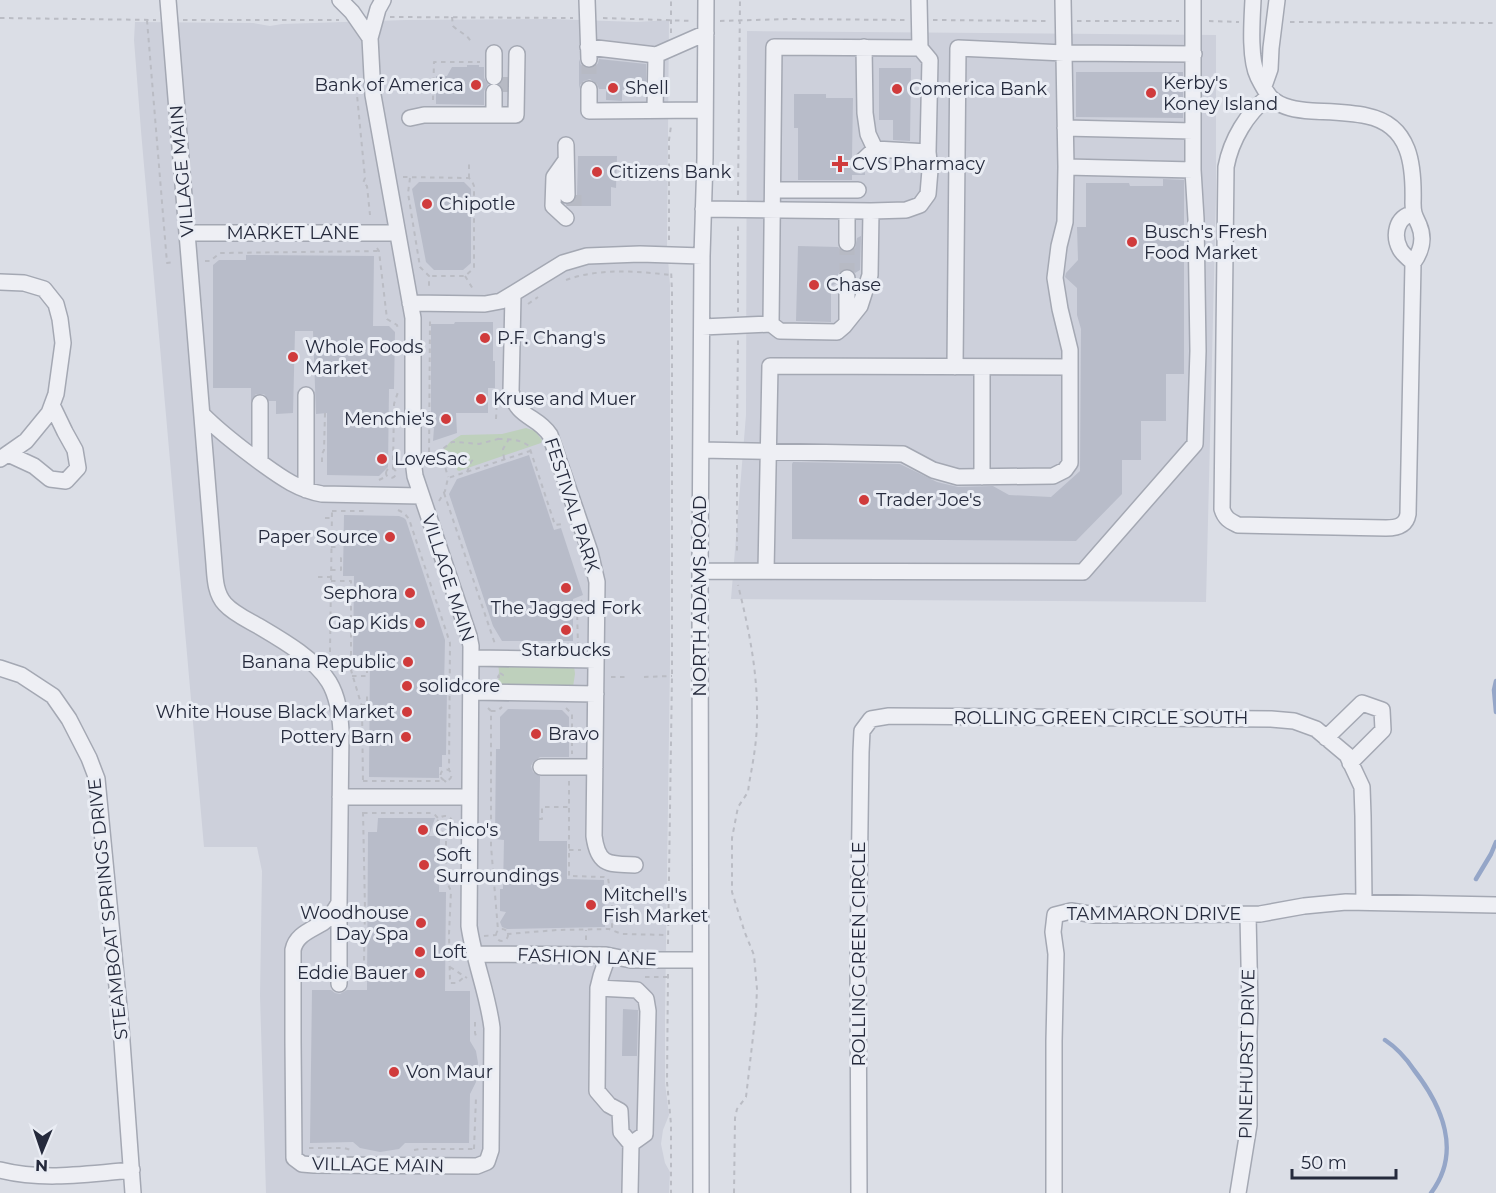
<svg xmlns="http://www.w3.org/2000/svg" width="1496" height="1193" font-family="Montserrat,sans-serif">
<style>
.built{fill:#cdd0db}
.green{fill:#bed0bc}
.lines{fill:none;stroke-linecap:round;stroke-linejoin:round}
.stream{stroke:#95a6c8;stroke-width:4.5}
.building{fill:#b8bcc9}
.minor-tunnel{stroke:#b7bac4;stroke-width:15;stroke-dasharray:15 8;stroke-linecap:butt}
.minor-casing{stroke:#a4a8b3;stroke-width:18}
.path{stroke:#babcc4;stroke-width:2;stroke-dasharray:4.5 4.5;stroke-linecap:butt}
.minor{stroke:#eeeff4;stroke-width:15}
.poi-dot{fill:#d03b3c;stroke:#eaedf4;stroke-width:2}
.labels{text-anchor:middle;dominant-baseline:central;stroke-width:6;stroke-linejoin:round;paint-order:stroke}
.poi-label{font-size:18px;fill:#252a3c;stroke:#eaedf4;text-anchor:start}
.street-label{font-size:18px;fill:#252a3c;stroke:#eaedf4}
</style>
<rect width="100%" height="100%" fill="#dbdee6"/>
<path class="built" d="M551,19L637,22L669,20L667,246L670,285V663L665,1017V1083L669,1115L663,1130L661,1144L665,1163L670,1172L669,1193H266L260,996L262,871L257,847H204L141,131L134,40L135,22L253,23L270,26L282,24L406,20Z
M747,31L1216,35V196L1206,602L731,599L746,415Z"/>
<path class="green" d="M526,428L535,431L542,440L541,443L459,471L457,470L458,460L454,453L443,450L450,442L461,435L502,434Z
M498,664L574,665L575,674L573,687L498,686L499,671Z"/>
<g class="lines">
<path class="stream" d="M1496,681L1494,690L1496,712
M1476,879L1491,854L1496,842
M1385,1040C1397,1048 1406,1058 1414,1070C1442,1106 1462,1152 1431,1193"/>
</g>
<path class="building" d="M579,59L581,65L589,69L595,67L598,63L599,59L646,64V90H622V101L606,100V89H599L597,84L590,79L584,81L580,85L579,89Z
M467,65H479V67H484V78L488,84L484,91V105L436,104V76H447L452,67H467Z
M879,68H911L910,141L893,140V120H879Z
M1076,72H1183V118L1076,117Z
M794,94H826V98H853L852,157L850,161L849,166L852,170L856,173L861,174L865,172V175H852V180H798V128H794Z
M578,156H617L616,188L611,187V206H567L566,204L573,203L577,195Z
M1163,179L1184,180V374H1166V421H1141V460H1122V494L1076,541L792,539V464L793,462L900,464L937,482L958,487L993,486L1009,495L1051,497L1080,471L1081,329L1077,315V288L1065,277L1066,273L1078,260L1077,227H1086V183H1129L1130,186H1163Z
M419,182H464L471,189V263L463,270H434L426,262L412,189Z
M861,236L860,270L855,273L851,269H843L838,274L837,283L831,286V322L796,321L798,246L838,247L842,251L848,253L855,248L857,238Z
M246,255L374,256L373,326H389L395,332L394,389H389L388,467L379,476L327,475V413L316,414L313,331H295L293,413L276,414V401H269L264,394H256L251,401V388H213V265L219,260H246Z
M455,322H493V361H495V388H488V413H456L457,433L433,441L434,428H432V418H431V324H454Z
M529,455L554,530L561,528L583,595L573,599V641H502L493,626L449,494L457,479Z
M344,515L399,516L404,518L406,520L445,640L444,689H447L446,755H442V767H439V778L369,777L370,656H353L354,576H343Z
M508,709L562,710L569,717V757H540L533,762L531,766L533,772L540,776L539,841H567V879L604,880L605,927L507,929L502,927L500,922L506,912L500,911V889H503L504,840L495,839L496,749H500V717Z
M378,818H435L429,836H440L439,892H446L445,991H470V1041L476,1051L478,1063L476,1082L470,1094L469,1143H405L399,1149L380,1152L360,1148L353,1142L310,1143L312,990H331L335,993L340,994L347,990H367L368,832H377Z
M623,1009L638,1010L637,1056H622Z"/>
<g class="lines">
<path class="minor-tunnel" d="M589,59V89
M501,92V77
M574,195V206
M847,278V243"/>
<g class="minor-casing">
<path id="minor" d="M168,0L214,564C215,577 215,593 225,604C234,614 248,620 260,627C282,640 315,659 329,682C338,697 340,714 341,731L339,903C335,910 331,917 324,922C312,930 296,934 293,950V1042L294,1158L302,1164L314,1165L477,1166L487,1162L491,1150L492,1028C488,994 474,961 469,926L471,646L469,636L415,476L413,460V318L373,95L370,38L378,9L383,0
M340,0L352,12L370,38
M587,0L589,59
M1253,0C1252,20 1249,59 1258,77C1261,83 1266,92 1270,97C1281,108 1298,110 1312,111C1330,112 1349,112 1367,116C1411,125 1414,166 1413,203C1413,214 1415,216 1419,225C1425,239 1421,252 1413,263L1408,514C1406,526 1397,528 1386,528L1238,525C1230,521 1225,519 1222,509L1226,167C1231,140 1247,113 1269,96
M588,47L656,55L706,33
M864,47L865,113L868,134L875,149L928,152
M494,77V53
M1264,86L1270,69L1271,48L1277,0
M589,89V111L705,110
M655,110L656,55
M494,115V92
M410,118L424,115H516L517,54
M1065,128L1193,131V170L1066,167
M1193,131V0
M566,145L567,195
M566,160L554,177L553,206L566,218
M859,164L875,149
M773,190H858
M703,209L871,211L906,210L920,205L928,194L930,170L928,152L930,60L920,48L919,0
M847,211V243
M188,233H397
M1413,263C1409,258 1403,255 1400,249C1393,236 1396,216 1413,214
M0,282L24,283L44,289L56,304L60,319L63,343L56,394L49,413L26,441L0,459
M513,294L511,391C517,419 537,415 550,435L590,552L597,582L594,836C598,866 609,864 635,865
M410,303L485,304L501,301L563,263L587,256L640,254L702,256
M847,322V278
M771,324L774,47L920,48
M702,327L771,324L780,331L837,332L844,326L860,306L870,275L871,211
M955,367L958,48L1064,53L1194,54
M260,403V462
M203,415C222,434 242,449 264,465C282,478 299,490 322,494L421,496
M701,450L903,454L933,470L958,477L1053,476L1065,470L1070,463V350L1060,309L1055,278L1059,246L1065,222L1066,167L1063,0
M8,454L34,466L50,479L66,481L78,468L75,450L65,432L52,405
M982,477V367
M306,490V395
M700,571L1083,572L1195,444L1198,351L1196,219L1193,170
M766,571L770,366L1070,367
M471,658L596,660
M0,668L21,675L53,696L69,719L89,758L97,779L121,1028L133,1193
M471,692L596,694
M1326,738L1362,703L1382,710L1383,730L1350,763
M541,767H595
M340,797H470
M339,903V984
M474,954L606,955L631,960H700
M608,956L601,976L598,988L597,1091L609,1105L620,1111L621,1132L631,1144L630,1193
M598,988L637,990L646,999L648,1011L645,1134L631,1144
M0,1170C43,1181 88,1174 132,1170
M701,1193L700,571L702,256L705,158L706,0
M859,1193L858,963L861,752L862,731L871,719L889,716L1271,719L1294,721L1316,729L1347,755L1362,787L1363,816L1364,902
M1054,1193V1041L1056,954L1053,932L1055,915L1071,911L1095,915L1260,914L1304,906L1346,902L1496,905
M1238,1193L1249,1125V1032L1250,1009L1248,915"/>
</g>
<path class="path" d="M390,17L573,18
M452,17L453,26C460,33 468,34 472,44
M0,18L156,20
M603,18L693,21
M147,20L167,263L175,262
M183,20H339
M933,20L1050,21
M720,21L789,19L906,20
M1077,21H1179
M1209,21L1239,22
M1290,22L1496,23
M671,33V0
M357,88V95L365,178L363,183L367,186L370,215
M433,100L434,62H480
M403,177L469,178L472,181L474,186V268L465,276H429
M410,178L408,193L420,267L429,276V288
M469,178V162
M738,195L740,0
M669,240V140L671,126
M377,248L379,251L387,319L397,325L398,329
M205,261H210L220,253L379,251
M465,276L473,289
M566,280C599,268 636,271 670,275
M528,304L538,297
M738,312V222
M496,419L497,396
M737,435L738,339
M498,439C509,439 520,439 529,446L555,525L564,524
M436,453L444,463L448,477
M427,459H429L430,317
M429,459L452,442H457L479,444L498,439L496,434
M504,459L503,449L509,439
M322,462V454L324,450L325,413
M737,465V555
M386 473a5 5 0 1 1 10 0a5 5 0 1 1-10 0Z
M393,469L394,404L398,392
M467,472L471,462L475,457
M379,480L387,476
M444,493L495,644
M439,501L445,491L448,478L530,451
M398,510L404,513L409,519L450,643L449,770
M332,511H368
M325,518H332
M331,547H339
M331,570H341V558H344
M318,577H331
M331,581H351V670L362,707L363,782
M578,647L577,608L579,604L582,600
M330,652L332,511
M500,673L503,675L502,678L498,677Z
M352,676H367V668
M611,677H629
M644,677L672,676
M362,705H367V696
M488,708L491,711V846L498,930
M566,708L572,714V754
M491,711H497L502,707
M440.5 775a5.5 5.5 0 1 1 11 0a5.5 5.5 0 1 1-11 0Z
M363,781H445L446,782
M569,781V876L604,877L608,878L610,891L612,896V929
M363,812L365,909L364,961
M363,813H431L435,815L439,819
M437 824a8 8 0 1 1 16 0a8 8 0 1 1-16 0Z
M539,819H542V807H569
M446,832V880L451,891L449,934L450,983H457L463,978
M569,850H581
M496 935a6 6 0 1 1 12 0a6 6 0 1 1-12 0Z
M507,934L557,930L609,929L622,934L668,935
M484,936L496,935
M586,940V930
M668,944L672,676V291L671,269
M450,953L456,950L458,946
M450,967L467,978
M668,974L667,1082L671,1124V1193
M645,977H667
M475,1022V1033L477,1039
M309,1148H344L351,1150
M474,1149L476,1098
M414,1150L420,1149H474
M734,1193L735,1118L737,1109L746,1097L756,1011L757,989L754,955L745,933L732,892V838L738,807L748,792L749,784C753,762 757,741 757,719C758,674 749,629 738,585"/>
<use href="#minor" class="minor"/>
</g>
<g class="poi-dot">
<circle cx="476" cy="85" r="6"/>
<circle cx="613" cy="88" r="6"/>
<circle cx="897" cy="89" r="6"/>
<circle cx="1151" cy="93" r="6"/>
<path d="M837 155h6v6h6v6h-6v6h-6v-6h-6v-6h6z"/>
<circle cx="597" cy="172" r="6"/>
<circle cx="427" cy="204" r="6"/>
<circle cx="1132" cy="242" r="6"/>
<circle cx="814" cy="285" r="6"/>
<circle cx="485" cy="338" r="6"/>
<circle cx="293" cy="357" r="6"/>
<circle cx="481" cy="399" r="6"/>
<circle cx="446" cy="419" r="6"/>
<circle cx="382" cy="459" r="6"/>
<circle cx="864" cy="500" r="6"/>
<circle cx="390" cy="537" r="6"/>
<circle cx="566" cy="588" r="6"/>
<circle cx="410" cy="593" r="6"/>
<circle cx="420" cy="623" r="6"/>
<circle cx="566" cy="630" r="6"/>
<circle cx="408" cy="662" r="6"/>
<circle cx="407" cy="686" r="6"/>
<circle cx="407" cy="712" r="6"/>
<circle cx="536" cy="734" r="6"/>
<circle cx="406" cy="737" r="6"/>
<circle cx="423" cy="830" r="6"/>
<circle cx="424" cy="865" r="6"/>
<circle cx="591" cy="905" r="6"/>
<circle cx="421" cy="923" r="6"/>
<circle cx="420" cy="952" r="6"/>
<circle cx="420" cy="973" r="6"/>
<circle cx="394" cy="1072" r="6"/>
</g>
<g class="labels">
<g class="poi-label">
<text x="1163" y="83">Kerby's<tspan x="1163" dy="21">Koney Island</tspan></text>
<text x="464" y="85" text-anchor="end">Bank of America</text>
<text x="625" y="88">Shell</text>
<text x="909" y="89">Comerica Bank</text>
<text x="852" y="164">CVS Pharmacy</text>
<text x="609" y="172">Citizens Bank</text>
<text x="439" y="204">Chipotle</text>
<text x="1144" y="232">Busch's Fresh<tspan x="1144" dy="21">Food Market</tspan></text>
<text x="826" y="285">Chase</text>
<text x="497" y="338">P.F. Chang's</text>
<text x="305" y="347">Whole Foods<tspan x="305" dy="21">Market</tspan></text>
<text x="493" y="399">Kruse and Muer</text>
<text x="434" y="419" text-anchor="end">Menchie's</text>
<text x="394" y="459">LoveSac</text>
<text x="876" y="500">Trader Joe's</text>
<text x="378" y="537" text-anchor="end">Paper Source</text>
<text x="398" y="593" text-anchor="end">Sephora</text>
<text x="566" y="608" text-anchor="middle">The Jagged Fork</text>
<text x="408" y="623" text-anchor="end">Gap Kids</text>
<text x="566" y="650" text-anchor="middle">Starbucks</text>
<text x="396" y="662" text-anchor="end">Banana Republic</text>
<text x="419" y="686">solidcore</text>
<text x="395" y="712" text-anchor="end">White House Black Market</text>
<text x="548" y="734">Bravo</text>
<text x="394" y="737" text-anchor="end">Pottery Barn</text>
<text x="435" y="830">Chico's</text>
<text x="436" y="855">Soft<tspan x="436" dy="21">Surroundings</tspan></text>
<text x="603" y="895">Mitchell's<tspan x="603" dy="21">Fish Market</tspan></text>
<text x="409" y="913" text-anchor="end">Woodhouse<tspan x="409" dy="21">Day Spa</tspan></text>
<text x="432" y="952">Loft</text>
<text x="408" y="973" text-anchor="end">Eddie Bauer</text>
<text x="406" y="1072">Von Maur</text>
</g>
<g class="street-label">
<text transform="translate(182 171) rotate(-95)">VILLAGE MAIN</text>
<text x="293" y="233">MARKET LANE</text>
<text transform="translate(572 505) rotate(72)">FESTIVAL PARK</text>
<text transform="translate(448 578) rotate(72)">VILLAGE MAIN</text>
<text transform="translate(700 596) rotate(-90)">NORTH ADAMS ROAD</text>
<text x="1101" y="718">ROLLING GREEN CIRCLE SOUTH</text>
<text transform="translate(108 909) rotate(-96)">STEAMBOAT SPRINGS DRIVE</text>
<text x="1154" y="914">TAMMARON DRIVE</text>
<text transform="translate(859 954) rotate(-90)">ROLLING GREEN CIRCLE</text>
<text transform="translate(587 957) rotate(2)">FASHION LANE</text>
<text transform="translate(1247 1054) rotate(-89)">PINEHURST DRIVE</text>
<text transform="translate(378 1165) rotate(1)">VILLAGE MAIN</text>
</g>
</g>
<g transform="translate(42 1151) rotate(182)" stroke="#eaedf4" stroke-width="4.5" paint-order="stroke">
<path d="M0-4.5L10 22L0 15L-10 22Z" fill="#252a3c"/>
<text y="-9" font-size="16" font-weight="bold" text-anchor="middle" fill="#252a3c">N</text>
</g>
<path d="M1292 1169v9h104v-9" fill="none" stroke="#252a3c" stroke-width="3"/>
<text x="1301" y="1169" font-size="18" fill="#252a3c" stroke="#eaedf4" stroke-width="4.5" paint-order="stroke">50 m</text>
</svg>
